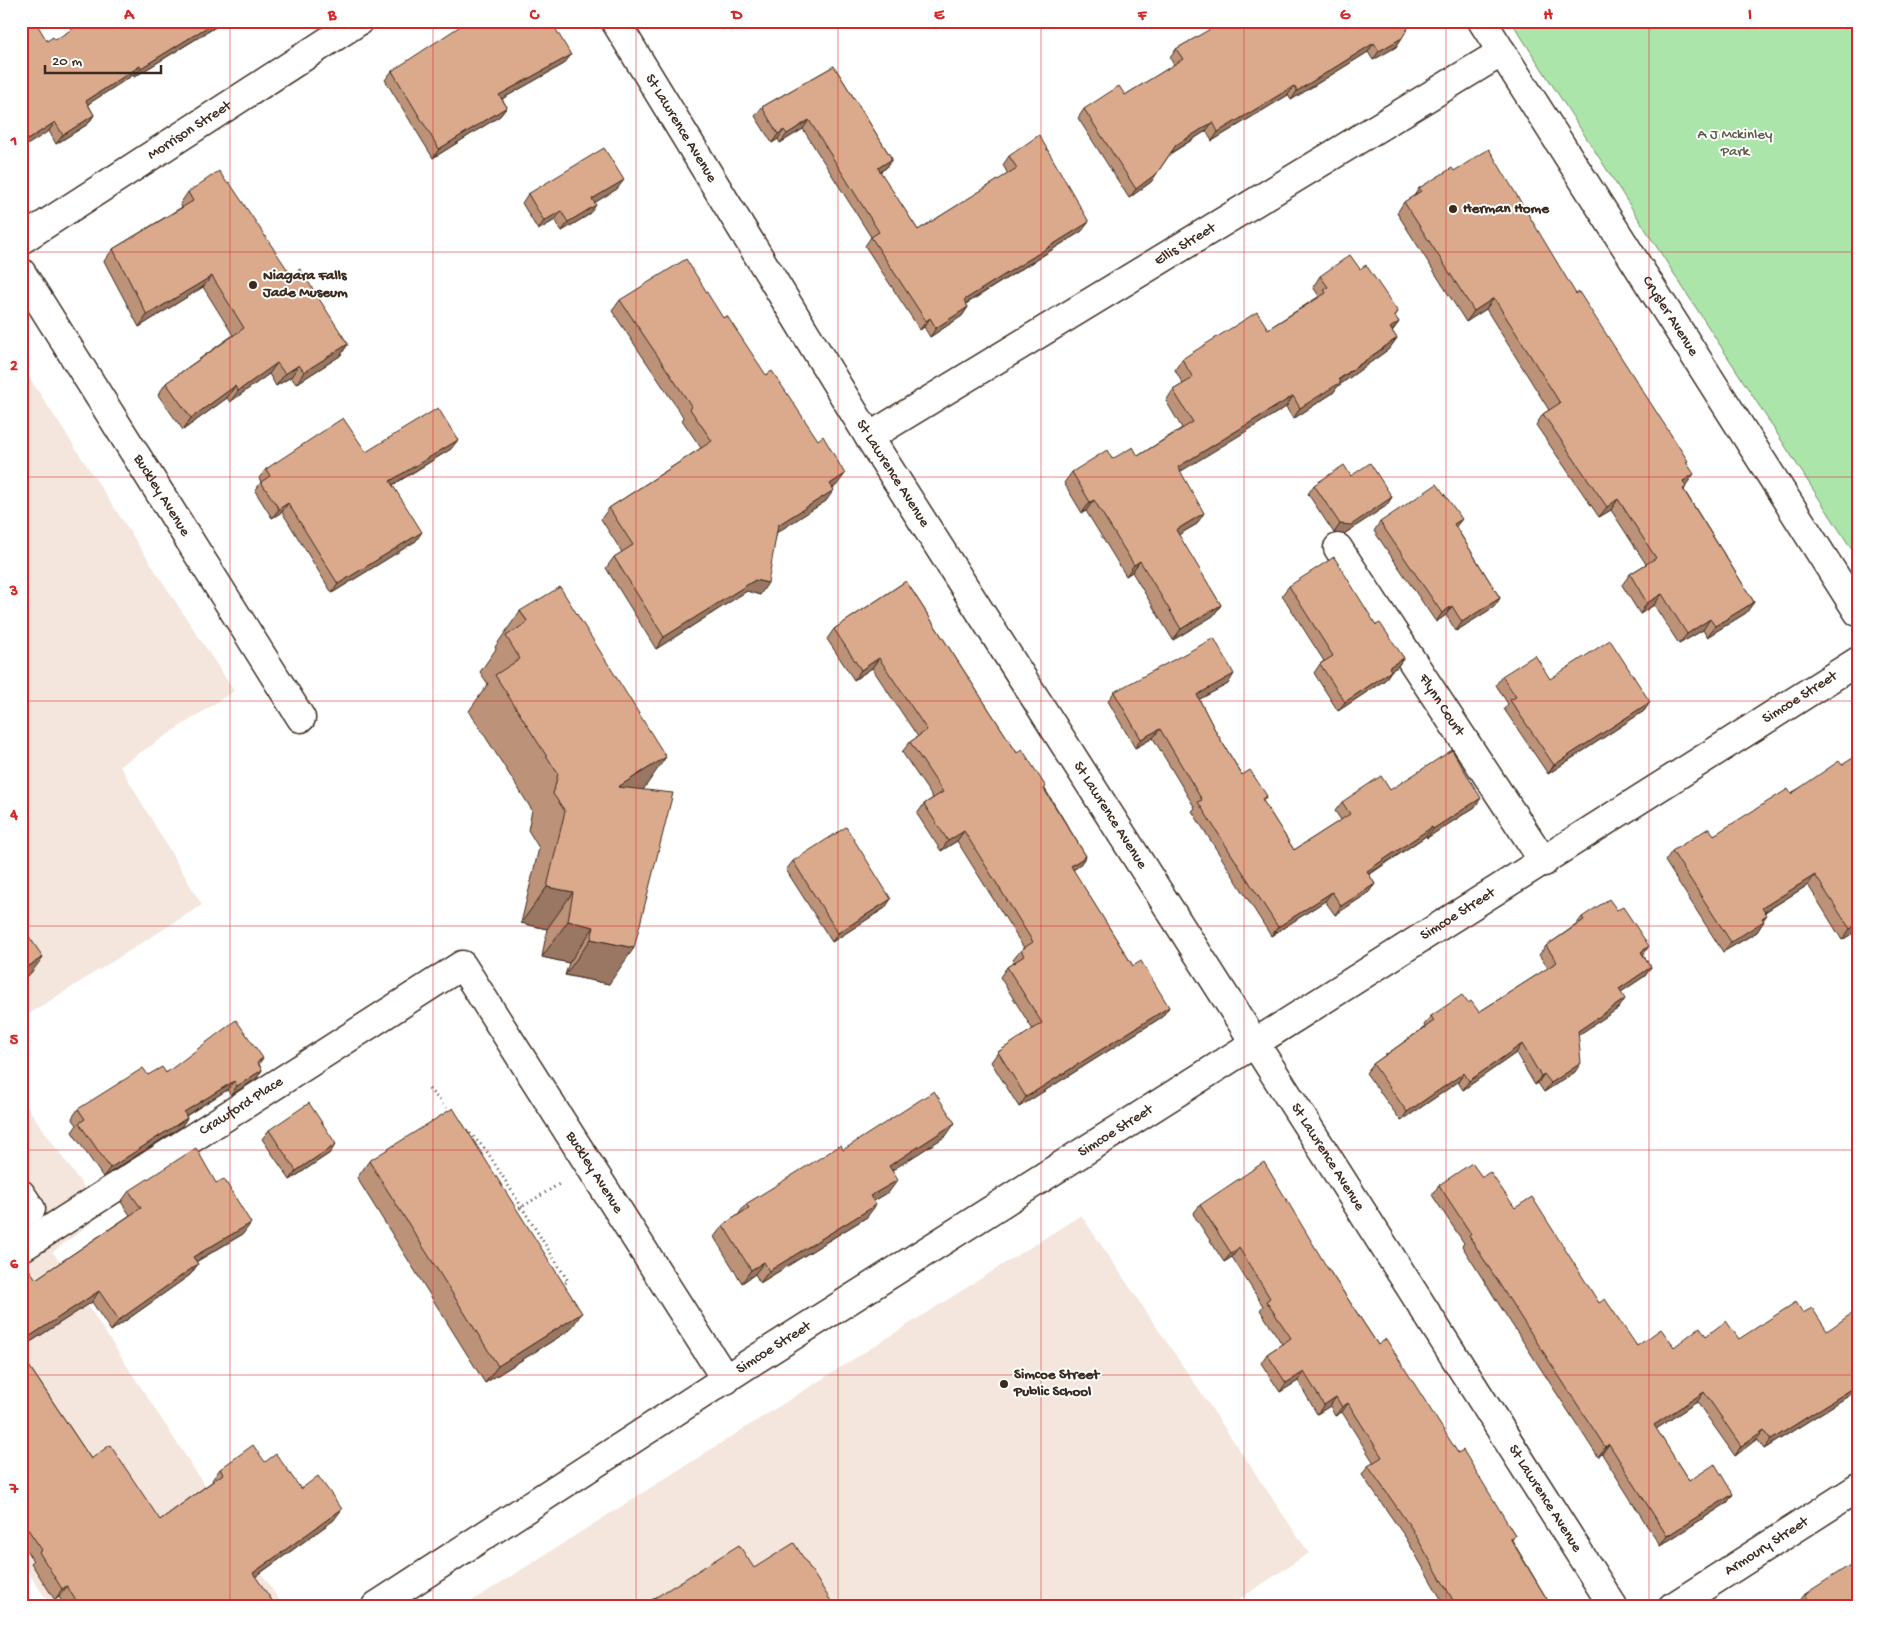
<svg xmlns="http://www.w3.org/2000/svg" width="1879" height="1627" font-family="'Gochi Hand',sans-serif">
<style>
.built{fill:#f4e6dd}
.green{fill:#ace5aa;stroke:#748864}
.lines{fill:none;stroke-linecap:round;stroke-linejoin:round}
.minor-casing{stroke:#3b2a1e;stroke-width:31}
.path{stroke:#3b2a1e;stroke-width:3;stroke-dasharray:1 4;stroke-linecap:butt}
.minor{stroke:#fff;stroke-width:28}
.wall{fill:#bc9279;stroke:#3b2a1e}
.shaded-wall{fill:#997763;stroke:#3b2a1e}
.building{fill:#dbaa8d;stroke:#3b2a1e}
.grid{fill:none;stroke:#d62828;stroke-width:1;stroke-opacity:0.55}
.poi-dot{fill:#3b2a1e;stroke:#fff;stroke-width:2}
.labels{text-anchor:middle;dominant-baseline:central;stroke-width:4;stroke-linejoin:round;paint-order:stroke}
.street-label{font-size:15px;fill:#3b2a1e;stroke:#fff}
.park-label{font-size:15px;fill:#575941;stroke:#fff}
.poi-label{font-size:15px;font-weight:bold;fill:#3b2a1e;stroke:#fff;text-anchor:start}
.neatline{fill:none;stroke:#d62828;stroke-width:2}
.grid-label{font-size:16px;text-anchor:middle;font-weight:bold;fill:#d62828}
</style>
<rect width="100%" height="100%" fill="#fff"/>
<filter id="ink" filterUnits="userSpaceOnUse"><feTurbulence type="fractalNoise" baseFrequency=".02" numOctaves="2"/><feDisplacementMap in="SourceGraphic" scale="10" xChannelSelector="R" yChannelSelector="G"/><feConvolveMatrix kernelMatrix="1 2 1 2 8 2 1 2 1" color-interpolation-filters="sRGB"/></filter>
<g filter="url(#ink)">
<path class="built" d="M21,365L234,691L120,766L202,905L21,1019Z
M21,1098L103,1214L53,1252L283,1606H51L21,1562Z
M1081,1215L1309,1553L1229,1606H464Z"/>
<path class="green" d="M1511,21H1858V559Z"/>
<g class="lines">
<g class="minor-casing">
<g id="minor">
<path id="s1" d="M615,21L869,437L1613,1606"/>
<path id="s2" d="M1482,21L1858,612"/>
<path id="s3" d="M21,240L359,21"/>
<path id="s4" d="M21,272L301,718"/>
<path id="s5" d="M869,437L1502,52"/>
<path id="s6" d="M1338,548L1544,862"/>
<path d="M21,1194L31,1209L21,1215"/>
<path id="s7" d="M21,1248L462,965L726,1380"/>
<path id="s8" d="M376,1606L753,1361L1858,661"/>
<path id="s9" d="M1674,1606L1858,1488"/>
</g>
</g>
<path class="path" d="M429,1089L451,1113
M463,1126L486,1150L568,1281L560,1286
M515,1211L561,1183"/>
<use href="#minor" class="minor"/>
</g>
<path class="wall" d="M694,21H708L698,27Z
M1221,21H1412L1396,47L1373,60L1368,52L1291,100L1288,95L1212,141L1206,131L1170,154L1151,182L1129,198L1078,118L1084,109L1125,95L1174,65L1170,58L1176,49L1222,23Z
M224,22L134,77L133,75L88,104L94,115L88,124L56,144L49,131L47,41Z
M564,64L502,99L507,107L500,116L433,158L385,80L392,71Z
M834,66L892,159L886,168L880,172L918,230L1008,174L1003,165L1009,156L1082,231L966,304L968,307L962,316L930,337L924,327L920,330L865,246L871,237L803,129L780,143L778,139L772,143L755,116L762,107Z
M1454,171L1576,294L1686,463L1685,486L1686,487L1684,490L1754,602L1746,613L1707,637L1703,630L1679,644L1654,605L1640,614L1622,585L1630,574L1646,564L1611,510L1599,517L1536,425L1543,414L1549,410L1486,309L1466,322L1397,213L1404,202L1414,196L1419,188Z
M617,189L594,203L590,214L562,231L555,220L538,230L522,203L528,194Z
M188,192L291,275L348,344L340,356L296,384L291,377L276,386L269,374L230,402L227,398L183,430L158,395L166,383L233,335L203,287L139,327L104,261L113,249L182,207L180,204Z
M1360,269L1398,312L1395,316L1399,322L1392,331L1397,338L1389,349L1338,386L1333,393L1293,419L1286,407L1180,471L1197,524L1178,535L1221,605L1213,616L1173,640L1132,572L1126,576L1086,511L1082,513L1064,483L1072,472L1112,459L1138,456L1182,428L1166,401L1173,390L1183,384L1175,370L1182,359L1268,329L1318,297L1319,296L1313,287L1320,276Z
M620,300L723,318L837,485L833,488L826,501L777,532L760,595L747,591L656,649L606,568L614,557L622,552L601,519L609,508L701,448L682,420L684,418L612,311Z
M451,449L393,485L416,541L332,593L282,512L272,518L255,491L261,482L259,478L266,469L366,452Z
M1351,476L1392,497L1386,506L1344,534L1334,533L1308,494L1314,485Z
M1380,522L1456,527L1500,598L1494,607L1456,631L1446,615L1436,622L1374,531Z
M906,581L1017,753L1045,789L1086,856L1079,866L1073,870L1133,966L1169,1007L1162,1017L1019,1107L991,1062L998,1052L1033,1030L1000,977L1007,967L1015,962L1013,960L1021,950L1024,948L957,841L941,851L917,814L924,804L933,798L902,752L910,742L918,737L872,668L854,680L827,639L834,629Z
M1289,586L1376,625L1404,658L1397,667L1391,671L1385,680L1338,711L1314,673L1320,664L1324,661L1282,595Z
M520,611L644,790L609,984L565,975L569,963L542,957L547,929L521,923L539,848L528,830L532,810L469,711L488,684L480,672L496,649L495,647Z
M1502,676L1550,679L1650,702L1644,711L1548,774L1504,709L1508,704L1496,685Z
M1228,684L1199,699L1216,732L1242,775L1267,796L1263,801L1294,850L1341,820L1335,811L1342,802L1390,790L1475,807L1427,838L1426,836L1369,875L1375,884L1368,893L1335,915L1325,901L1271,936L1192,811L1195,808L1153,738L1135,748L1108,701L1114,692Z
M1858,759V930L1842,940L1808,885L1765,912L1763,920L1764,921L1757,932L1723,952L1665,861L1672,851L1714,835L1842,765Z
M793,861L885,908L832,942L786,870Z
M1582,917L1643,955L1651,967L1645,976L1621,992L1619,1008L1578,1035L1575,1072L1544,1092L1538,1083L1535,1085L1516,1053L1463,1090L1458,1082L1401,1121L1366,1073L1373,1064L1425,1027L1424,1025L1431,1016L1468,1003L1479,1012L1548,968L1539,955L1546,946L1576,925Z
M263,1058L259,1064L262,1070L256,1079L231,1095L227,1090L186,1116L187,1118L181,1127L103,1177L72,1132L77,1125L72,1118L78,1109L148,1075Z
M269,1130L330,1153L290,1180L262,1139Z
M946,1136L892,1170L889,1192L874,1201L867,1217L760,1283L755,1274L742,1283L714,1237L723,1225L738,1215L746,1204L843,1150Z
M369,1161L570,1330L485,1383L357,1178Z
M1482,1177L1515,1208L1637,1346L1674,1347L1706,1336L1739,1339L1858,1390L1764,1449L1757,1439L1735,1456L1697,1402L1656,1429L1689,1481L1733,1494L1727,1503L1660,1546L1602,1454L1598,1457L1500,1306L1462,1246L1464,1243L1432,1195L1439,1185Z
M129,1191L243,1234L196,1262L198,1264L190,1275L111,1331L92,1302L21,1348V1272L36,1279L130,1215L121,1202Z
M1200,1205L1325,1264L1378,1345L1458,1453L1515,1535L1512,1540L1551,1606H1445L1406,1538L1362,1475L1368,1466L1374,1463L1342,1412L1335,1416L1330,1406L1317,1414L1298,1381L1280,1392L1261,1363L1267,1354L1282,1344L1260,1310L1263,1306L1232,1257L1224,1262L1193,1214Z
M21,1354L91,1459L160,1520L213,1481L212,1480L220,1469L265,1462L301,1489L334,1520L255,1577L273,1602L271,1606H65L59,1597L55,1600L31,1563L33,1561L21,1542Z
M1805,1594L1858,1606H1800L1798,1603Z"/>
<path class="shaded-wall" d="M217,21H225L134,77L141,68Z
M702,21H708L698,27Z
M1402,38L1396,47L1373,60L1379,51Z
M1374,43L1368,52L1291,100L1297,91Z
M571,55L564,64L493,104L499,95Z
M140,66L133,75L79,110L86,101Z
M1294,86L1288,95L1212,141L1218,132Z
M507,107L500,116L433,158L439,149Z
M94,115L88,124L56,144L63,135Z
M809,120L803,129L780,143L787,134Z
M55,122L49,131L21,149V144Z
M1213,122L1206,131L1169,154L1176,145Z
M784,130L778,139L772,143L778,134Z
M892,159L886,168L871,177L878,168Z
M1157,173L1151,182L1129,198L1136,189Z
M624,180L617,189L586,208L592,199Z
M596,205L590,214L562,231L568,222Z
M561,211L555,220L538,230L544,221Z
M1089,222L1082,231L957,309L964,300Z
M212,276L203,287L139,327L147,315Z
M1494,298L1486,309L1466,322L1474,311Z
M968,307L962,316L930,337L936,328Z
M930,318L924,327L920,330L926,321Z
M1399,322L1391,333L1390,328Z
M1397,338L1389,349L1338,386L1333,393L1293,419L1300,408Z
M348,344L340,356L296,384L304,372Z
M277,363L269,374L230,402L238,391Z
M299,365L291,377L276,386L285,374Z
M235,386L227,398L183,430L191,418Z
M1293,396L1286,407L1170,478L1178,467Z
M458,440L451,449L384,490L390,481Z
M845,474L837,485L822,495L830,484Z
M1694,474L1686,485L1675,492L1683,481Z
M834,490L826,501L770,537L778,525Z
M1392,497L1386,506L1344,534L1334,533L1340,524Z
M1618,499L1611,510L1599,517L1607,507Z
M1094,500L1086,511L1082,513L1090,502Z
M288,503L282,512L272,518L279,509Z
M1204,513L1197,524L1168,541L1176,530Z
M1462,519L1455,528L1454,524Z
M422,532L416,541L332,593L338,584Z
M1140,561L1132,572L1126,576L1134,565Z
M755,580L768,583L760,595L747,591L656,649L664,637Z
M1662,594L1654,605L1640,614L1647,603Z
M1500,598L1494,607L1456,631L1462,622Z
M1754,602L1746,613L1707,637L1715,626Z
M1221,605L1213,616L1173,640L1181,629Z
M1452,606L1446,615L1436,622L1442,613Z
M1710,619L1703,630L1679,644L1687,634Z
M879,658L872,668L854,680L861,670Z
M1404,658L1397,667L1382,676L1389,667Z
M1391,671L1385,680L1338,711L1345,702Z
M1234,674L1228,684L1191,704L1197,695Z
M1650,702L1644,711L1548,774L1554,765Z
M1160,729L1153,738L1135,748L1141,739Z
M666,757L641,793L618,787Z
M1481,798L1475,807L1427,838L1433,829Z
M1432,827L1426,836L1360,880L1367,871Z
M964,831L957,841L941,851L948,841Z
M1086,856L1079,866L1064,876L1071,866Z
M1815,875L1808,885L1755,918L1762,908Z
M1375,884L1368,893L1335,915L1341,906Z
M547,887L573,892L547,929L521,923Z
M1332,892L1325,901L1271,936L1278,927Z
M891,899L885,908L832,942L838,933Z
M1767,915L1761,923L1764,921L1757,932L1723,952L1731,942Z
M568,921L594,927L569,963L542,957Z
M1858,924V930L1842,940L1850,929Z
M591,939L634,948L609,984L565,975Z
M1649,946L1643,955L1641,952Z
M43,957L31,973L21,980V971Z
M1651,967L1645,976L1612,998L1619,989Z
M1625,999L1619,1008L1571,1040L1578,1031Z
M1169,1007L1162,1017L1019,1107L1026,1097Z
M1522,1044L1516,1053L1463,1090L1469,1081Z
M1581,1063L1575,1072L1544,1092L1551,1083Z
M262,1070L256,1079L231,1095L237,1086Z
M1464,1073L1458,1082L1401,1121L1407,1112Z
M1544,1074L1538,1083L1535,1085L1541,1076Z
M234,1081L227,1090L177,1121L184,1112Z
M187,1118L181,1127L103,1177L110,1168Z
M955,1123L946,1136L880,1178L889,1166Z
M336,1144L330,1153L290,1180L296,1171Z
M898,1180L889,1192L862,1208L870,1196Z
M876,1205L867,1217L760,1283L769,1271Z
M251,1223L243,1234L185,1268L193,1257Z
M1239,1248L1232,1257L1224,1262L1231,1253Z
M764,1262L755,1274L742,1283L751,1270Z
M198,1264L190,1275L111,1331L119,1320Z
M99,1291L92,1302L21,1348V1342Z
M582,1313L570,1330L485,1383L498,1366Z
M1304,1372L1298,1381L1280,1392L1286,1383Z
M1858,1385V1390L1764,1449L1771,1440Z
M1704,1392L1697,1402L1647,1435L1654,1425Z
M1336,1397L1330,1406L1317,1414L1324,1405Z
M1348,1403L1342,1412L1335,1416L1342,1407Z
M1764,1430L1757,1439L1735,1456L1741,1446Z
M1609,1444L1602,1454L1598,1457L1605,1447Z
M1733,1494L1727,1503L1660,1546L1667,1536Z
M342,1509L334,1520L245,1584L253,1573Z
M67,1586L59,1597L55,1600L62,1589Z"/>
<path class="building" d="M21,21H35L47,41L53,37L55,40L85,21H217L141,68L140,66L86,101L94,115L63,135L55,122L21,144Z
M468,21H551L571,55L499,95L507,107L439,149L392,71Z
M1224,21H1412L1402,38L1379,51L1374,43L1297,91L1294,86L1218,132L1213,122L1176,145L1157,173L1136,189L1084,109L1119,86L1125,95L1183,59L1176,49Z
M834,66L892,159L878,168L918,230L1017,168L1009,156L1039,135L1089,222L964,300L968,307L936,328L930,318L926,321L871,237L879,232L809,120L787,134L784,130L778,134L762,107Z
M604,148L624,180L592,199L596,205L568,222L561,211L544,221L528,194Z
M1489,149L1576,294L1579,292L1688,461L1686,462L1694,474L1683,481L1686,487L1683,489L1754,602L1715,626L1710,619L1687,634L1662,594L1647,603L1630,574L1656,558L1618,499L1607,507L1543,414L1560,403L1494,298L1474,311L1404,202L1421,191L1419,188L1452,168L1454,171Z
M219,171L227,183L229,182L291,275L300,269L348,344L304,372L299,365L285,374L277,363L238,391L235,386L191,418L166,383L244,328L212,276L147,315L113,249L193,201L188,192Z
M1350,255L1360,269L1366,265L1398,312L1394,315L1399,322L1390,328L1397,338L1339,379L1341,382L1300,408L1293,396L1178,467L1204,513L1176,530L1221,605L1181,629L1140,561L1134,565L1094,500L1090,502L1072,472L1107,450L1112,459L1133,447L1138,456L1193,422L1173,390L1193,378L1182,359L1257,312L1268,329L1326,293L1324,289L1328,287L1320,276Z
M686,259L723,318L727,316L766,375L772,371L818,440L823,436L845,474L830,484L834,490L778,525L768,583L755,580L664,637L614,557L633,545L609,508L712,441L690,409L692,407L620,300Z
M438,408L458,440L390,481L422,532L338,584L288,503L279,509L261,482L270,476L266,469L343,418L366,452Z
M1370,463L1392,497L1351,525L1340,524L1314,485L1344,465L1351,476Z
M1437,484L1462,519L1454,524L1500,598L1462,622L1452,606L1442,613L1380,522Z
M1334,557L1376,625L1380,623L1404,658L1389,667L1391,671L1345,702L1320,664L1333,656L1289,586Z
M906,581L1017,753L1022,749L1046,787L1044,789L1086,856L1071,866L1133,966L1141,961L1169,1007L1026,1097L998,1052L1042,1023L1007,967L1024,956L1021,950L1033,942L964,831L948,841L924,804L943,792L910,742L927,730L879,658L861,670L834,629Z
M560,587L666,757L618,787L673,793L634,948L591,939L594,927L568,921L573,892L547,887L565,811L553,794L558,774L495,675L520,659L506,636L528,622L520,611Z
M1214,638L1234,674L1197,695L1216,732L1242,775L1250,770L1267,796L1262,799L1294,850L1350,814L1342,802L1381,776L1390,790L1452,750L1481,798L1433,829L1432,827L1367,871L1375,884L1341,906L1332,892L1278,927L1198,802L1202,800L1160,729L1141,739L1114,692Z
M1610,640L1650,702L1554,765L1510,700L1516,697L1502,676L1535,655L1550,679Z
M1856,756L1858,759V924L1850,929L1815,875L1762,908L1767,915L1762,918L1764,921L1731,942L1672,851L1709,828L1714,835L1788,789L1791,794L1839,761L1842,765Z
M846,827L891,899L838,933L793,861Z
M1609,899L1617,910L1623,907L1649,946L1641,952L1651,967L1619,989L1625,999L1578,1031L1581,1063L1551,1083L1544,1074L1541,1076L1522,1044L1469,1081L1464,1073L1407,1112L1373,1064L1434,1021L1431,1016L1462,995L1468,1003L1471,1001L1479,1012L1557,962L1546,946L1584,920L1582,917Z
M21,925L43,957L21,971Z
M236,1020L263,1058L257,1062L262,1070L237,1086L234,1081L184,1112L187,1118L110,1168L79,1123L85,1119L78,1109L143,1068L148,1075L162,1067L166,1073Z
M934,1091L955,1123L889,1166L898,1180L870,1196L876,1205L769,1271L764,1262L751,1270L723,1225L749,1208L746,1204L841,1145L843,1150Z
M309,1103L336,1144L296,1171L269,1130Z
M453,1108L582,1313L498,1366L369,1161Z
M196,1148L216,1183L224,1179L251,1223L193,1257L198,1264L119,1320L99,1291L21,1342V1272L28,1268L36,1279L141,1208L129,1191Z
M1264,1162L1325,1264L1378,1345L1386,1339L1458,1453L1463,1450L1515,1535L1510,1538L1551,1606H1447L1454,1602L1412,1529L1368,1466L1382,1457L1348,1403L1342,1407L1336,1397L1324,1405L1304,1372L1286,1383L1267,1354L1291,1338L1266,1301L1270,1298L1239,1248L1231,1253L1200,1205Z
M1472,1163L1482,1177L1490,1172L1515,1208L1532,1197L1599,1303L1605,1299L1637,1346L1661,1329L1674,1347L1700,1327L1706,1336L1726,1321L1739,1339L1796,1302L1803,1313L1812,1308L1827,1331L1858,1309V1385L1771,1440L1764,1430L1741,1446L1704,1392L1654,1425L1689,1481L1715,1464L1733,1494L1667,1536L1609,1444L1605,1447L1507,1296L1469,1236L1471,1234L1439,1185Z
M21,1354L91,1459L110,1445L160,1520L223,1474L220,1469L253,1445L265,1462L276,1454L301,1489L318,1476L342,1509L253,1573L273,1602L268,1606H79L67,1586L62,1589L39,1552L42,1550L21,1519Z
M794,1543L834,1606H642L739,1545L754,1568Z
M1858,1560V1606H1812L1805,1594Z"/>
</g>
<path class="grid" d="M230,21V1606M433,21V1606M636,21V1606M838,21V1606M1041,21V1606M1244,21V1606M1446,21V1606M1649,21V1606M21,252H1858M21,477H1858M21,701H1858M21,926H1858M21,1150H1858M21,1375H1858"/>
<g class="poi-dot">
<circle cx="1453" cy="209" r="5"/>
<circle cx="253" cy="285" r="5"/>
<circle cx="1004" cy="1384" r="5"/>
</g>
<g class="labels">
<g class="street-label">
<text stroke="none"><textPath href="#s1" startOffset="126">St Lawrence Avenue</textPath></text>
<text stroke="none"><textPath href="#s3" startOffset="201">Morrison Street</textPath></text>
<text stroke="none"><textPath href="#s5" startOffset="370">Ellis Street</textPath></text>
<text stroke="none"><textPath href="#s2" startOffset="350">Crysler Avenue</textPath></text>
<text stroke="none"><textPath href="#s1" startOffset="531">St Lawrence Avenue</textPath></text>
<text stroke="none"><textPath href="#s4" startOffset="264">Buckley Avenue</textPath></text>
<text stroke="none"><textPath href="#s8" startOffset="1689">Simcoe Street</textPath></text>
<text stroke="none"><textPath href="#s6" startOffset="188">Flynn Court</textPath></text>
<text stroke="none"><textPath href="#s1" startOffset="936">St Lawrence Avenue</textPath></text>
<text stroke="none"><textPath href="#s8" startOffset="1284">Simcoe Street</textPath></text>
<text stroke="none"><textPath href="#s7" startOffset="262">Crawford Place</textPath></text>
<text stroke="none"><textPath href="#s8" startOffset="879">Simcoe Street</textPath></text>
<text stroke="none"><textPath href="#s1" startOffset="1341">St Lawrence Avenue</textPath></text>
<text stroke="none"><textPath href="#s7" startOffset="770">Buckley Avenue</textPath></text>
<text stroke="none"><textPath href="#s8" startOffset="474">Simcoe Street</textPath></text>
<text stroke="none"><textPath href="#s1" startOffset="1746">St Lawrence Avenue</textPath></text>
<text stroke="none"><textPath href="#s9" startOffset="110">Armoury Street</textPath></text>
</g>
<g class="park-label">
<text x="1735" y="135">A J Mckinley<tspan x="1735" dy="17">Park</tspan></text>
</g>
<g class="poi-label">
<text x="1463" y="209">Herman Home</text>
<text x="263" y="276">Niagara Falls<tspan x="263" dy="17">Jade Museum</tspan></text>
<text x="1014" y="1375">Simcoe Street<tspan x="1014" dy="17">Public School</tspan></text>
</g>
</g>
<rect width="1879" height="1627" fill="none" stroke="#fff" stroke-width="55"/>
<path d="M45 65v8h116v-8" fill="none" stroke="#3b2a1e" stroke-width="2.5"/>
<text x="52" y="65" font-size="15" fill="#3b2a1e" stroke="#ffffff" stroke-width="4" paint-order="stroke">20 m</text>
<rect x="28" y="28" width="1824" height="1572" class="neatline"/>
<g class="grid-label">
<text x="129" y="19">A</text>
<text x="332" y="19">B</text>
<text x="534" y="19">C</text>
<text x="737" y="19">D</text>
<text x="939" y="19">E</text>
<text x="1142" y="19">F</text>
<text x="1345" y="19">G</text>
<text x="1548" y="19">H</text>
<text x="1750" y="19">I</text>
<text x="14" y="145">1</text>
<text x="14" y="370">2</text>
<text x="14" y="595">3</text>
<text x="14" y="819">4</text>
<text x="14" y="1044">5</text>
<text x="14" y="1268">6</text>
<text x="14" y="1493">7</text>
</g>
</svg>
